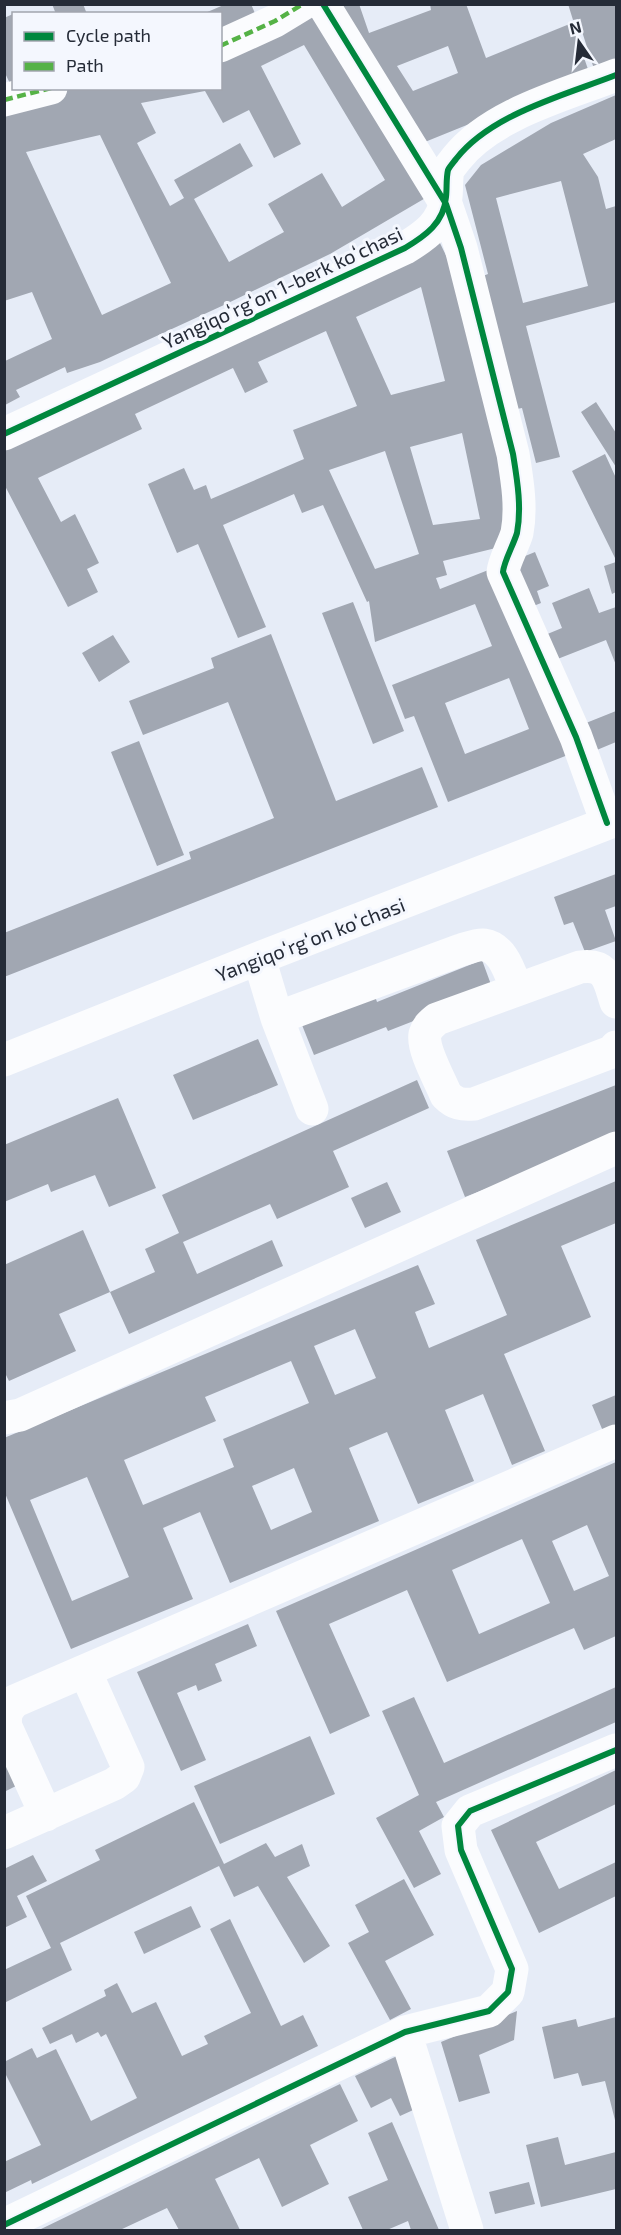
<svg xmlns="http://www.w3.org/2000/svg" width="621" height="2235" font-family="'Exo 2',sans-serif">
<style>
.building{fill:#a1a7b2;fill-rule:evenodd}
.lines{fill:none;stroke-linecap:round;stroke-linejoin:round}
.minor{stroke:#fbfcfe;stroke-width:33}
.quiet{stroke:#55b246;stroke-width:4.5;stroke-dasharray:9 4.5;stroke-linecap:butt}
.cycleway-casing{stroke:#f4f7fe;stroke-width:10}
.cycleway{stroke:#00873e;stroke-width:6}
.labels{text-anchor:middle;dominant-baseline:central;stroke-width:6;stroke-linejoin:round;paint-order:stroke}
.street-label{font-size:20px;fill:#252b37;stroke:#f4f7fe}
</style>
<rect width="100%" height="100%" fill="#e6ecf7"/>
<path class="building" d="M52,4H83L87,14H56Z
M226,4H251L257,18L220,33V14L205,13Z
M319,4L434,193L330,254L224,305L100,362L67,373L65,367L16,390L20,397L5,405V361L52,339L32,292L4,301V107L71,88H220V56ZM304,45L385,180L342,207L322,173L268,204L284,232L229,262L194,199L253,166L240,143L174,180L184,198L170,206L137,143L156,133L141,103L205,91L223,123L249,110L274,158L301,144L261,66ZM100,135L171,283L102,315L26,152Z
M329,4H359L369,33L431,10L430,4H466L486,58L572,23L590,75L415,146ZM448,46L458,73L413,91L397,66Z
M568,4H616V62L594,69L578,19L573,20Z
M13,14L14,88L15,94L4,71V18Z
M616,95V139L583,154L598,177L606,209L616,206V302L526,326L560,457L536,463L522,408L517,409L483,276L488,274L465,185L481,165L551,123ZM561,181L588,286L523,303L496,198Z
M439,241L453,270L510,510L508,545L443,561L447,575L436,578L440,589L496,567L573,753L448,802L414,716L405,719L392,685L492,646L475,604L375,642L369,601L367,602L323,505L302,513L294,494L223,525L266,627L238,638L198,544L177,553L148,484L184,468L194,490L206,485L211,499L304,459L293,430L357,406L326,331L258,362L268,382L245,393L233,368L135,414L142,429L38,478L61,522L75,514L99,563L87,569L98,592L68,607L4,484V444ZM421,287L445,381L391,395L356,317ZM462,433L480,519L433,525L410,447ZM385,451L419,554L375,569L329,470ZM509,678L529,729L465,754L445,703Z
M596,402L616,433V467L581,412Z
M605,454L616,478V560L572,471Z
M535,552L549,586L537,591L541,603L526,609L508,563Z
M616,562V592L612,594L604,566Z
M589,588L599,613L616,607V665L606,640L555,660L545,635L562,628L552,603Z
M353,602L404,731L373,744L322,613Z
M271,634L336,801L422,767L438,807L4,977V933L191,859L189,852L274,818L228,702L143,735L129,701L214,668L211,658Z
M113,635L130,662L99,682L82,653Z
M616,711V742L592,752L581,725Z
M139,741L184,855L157,866L111,752Z
M616,874V906L605,910L616,941L585,952L573,922L564,925L554,897Z
M482,960L493,990L388,1031L386,1027L314,1055L302,1025L375,996L377,1002Z
M258,1039L278,1085L193,1120L173,1075Z
M417,1080L429,1108L333,1151L349,1187L277,1219L270,1204L183,1242L197,1274L272,1240L283,1266L129,1334L110,1292L59,1314L76,1351L9,1381L4,1371V1265L83,1230L110,1292L155,1272L145,1249L179,1233L162,1195Z
M616,1085V1138L465,1197L447,1151Z
M118,1098L156,1188L109,1207L95,1175L51,1192L48,1184L4,1202V1145Z
M616,1181V1223L561,1246L591,1317L504,1354L545,1451L512,1465L483,1394L445,1410L474,1481L418,1504L387,1432L349,1448L379,1521L230,1583L200,1512L163,1528L193,1599L71,1649L4,1491V1438L418,1265L435,1304L415,1312L429,1348L507,1315L476,1240ZM355,1329L376,1378L335,1395L314,1346ZM291,1361L309,1403L223,1439L234,1467L143,1505L124,1460L216,1421L205,1397ZM294,1468L312,1512L271,1530L252,1486ZM87,1477L129,1577L72,1601L30,1500Z
M387,1182L401,1212L365,1228L351,1198Z
M616,1395V1432L605,1436L592,1405Z
M616,1462V1636L584,1650L574,1628L447,1682L407,1590L329,1624L370,1716L330,1734L276,1611ZM587,1525L609,1576L574,1591L552,1541ZM522,1539L550,1603L479,1634L452,1570Z
M248,1624L257,1646L215,1664L222,1681L198,1691L196,1685L177,1693L206,1760L181,1771L137,1672Z
M616,1687V1722L436,1802L444,1817L419,1831L441,1874L414,1888L376,1818L419,1795L382,1711L414,1697L444,1763Z
M310,1736L335,1794L220,1844L194,1786Z
M4,1760L16,1786L4,1792Z
M616,1770V1804L536,1842L559,1889L616,1862V1896L539,1933L491,1830Z
M194,1802L224,1864L266,1843L275,1857L302,1844L310,1866L287,1877L330,1946L304,1963L258,1886L234,1897L219,1866L60,1943L72,1970L4,2003V1970L51,1948L26,1896L100,1860L95,1850Z
M33,1855L47,1881L17,1896L27,1917L4,1928V1869Z
M404,1879L434,1935L385,1961L411,2009L390,2020L348,1943L369,1932L355,1905Z
M191,1906L201,1927L144,1954L134,1932Z
M230,1919L281,2026L303,2015L318,2046L32,2184L31,2180L4,2193V2162L41,2145L4,2071V2062L32,2048L37,2058L56,2049L91,2121L137,2098L106,2034L101,2037L98,2032L76,2043L72,2034L50,2044L42,2028L106,1996L104,1990L117,1983L132,2013L156,2002L182,2056L208,2044L204,2036L251,2013L210,1929Z
M517,2011L514,2040L479,2055L490,2093L459,2102L441,2042Z
M616,2017V2124L605,2081L582,2086L578,2073L554,2079L542,2027L576,2019L578,2027Z
M397,2056L422,2106L400,2116L391,2098L371,2108L355,2076Z
M340,2084L358,2121L310,2145L329,2184L282,2207L259,2158L215,2179L240,2230H179L167,2208L120,2230H39Z
M392,2122L439,2230H411L408,2221L387,2230H363L348,2197L388,2180L368,2133Z
M558,2137L565,2165L616,2152V2189L541,2207L526,2145Z
M529,2182L535,2204L495,2214L489,2192Z"/>
<g class="lines">
<path class="minor" d="M323,4L446,204L461,248L513,454C517,479 522,507 517,533C513,546 504,561 503,572L576,737L607,823
M220,46L275,21L303,4
M4,100L51,88
M4,434L405,248C425,236 444,223 446,197C447,189 446,178 448,170C450,166 454,162 456,159C491,114 565,95 616,75
M259,958L277,1018L461,950C468,948 478,944 484,945C504,948 510,974 517,990
M616,1002C609,981 608,963 580,967L437,1019C432,1023 427,1027 425,1034C422,1049 440,1080 446,1095C455,1104 462,1105 474,1104L614,1051L616,1047
M277,1018L312,1109
M4,1060L259,958L616,820
M4,1418L20,1415L616,1148
M46,1815L6,1727C4,1715 7,1709 15,1701L616,1441
M4,1833L114,1784L124,1777L128,1767L85,1671
M405,2032L467,2230
M4,2225L405,2032L489,2011L508,1992L512,1969L461,1850L458,1826L470,1811L616,1750"/>
<path class="quiet" d="M220,46L275,21L303,4
M4,100L51,88"/>
<g class="cycleway-casing">
<path id="cycleway" d="M323,4L446,204L461,248L513,454C517,479 522,507 517,533C513,546 504,561 503,572L576,737L607,823
M4,434L405,248C425,236 444,223 446,197C447,189 446,178 448,170C450,166 454,162 456,159C491,114 565,95 616,75
M4,2225L405,2032L489,2011L508,1992L512,1969L461,1850L458,1826L470,1811L616,1750"/>
</g>
<use href="#cycleway" class="cycleway"/>
</g>
<g class="labels">
<g class="street-label">
<text transform="translate(282 287) rotate(-25)">Yangiqoʻrgʻon 1-berk koʻchasi</text>
<text transform="translate(310 939) rotate(-21)">Yangiqoʻrgʻon koʻchasi</text>
</g>
</g>
<rect width="621" height="2235" fill="none" stroke="#252b37" stroke-width="12"/>
<rect x="12" y="12" width="210" height="78" fill="#f4f7fe" stroke="#a1a5ae" stroke-width="1.5"/>
<rect x="24" y="32" width="30" height="9" fill="#00873e" stroke="#a1a5ae" stroke-width="1.5"/>
<text x="66" y="42" font-size="18" fill="#252b37">Cycle path</text>
<rect x="24" y="62" width="30" height="9" fill="#55b246" stroke="#a1a5ae" stroke-width="1.5"/>
<text x="66" y="72" font-size="18" fill="#252b37">Path</text>
<g transform="translate(579 42) rotate(346)" stroke="#f4f7fe" stroke-width="4.5" paint-order="stroke">
<path d="M0-4.5L10 22L0 15L-10 22Z" fill="#252b37"/>
<text y="-9" font-size="16" font-weight="bold" text-anchor="middle" fill="#252b37">N</text>
</g>
</svg>
